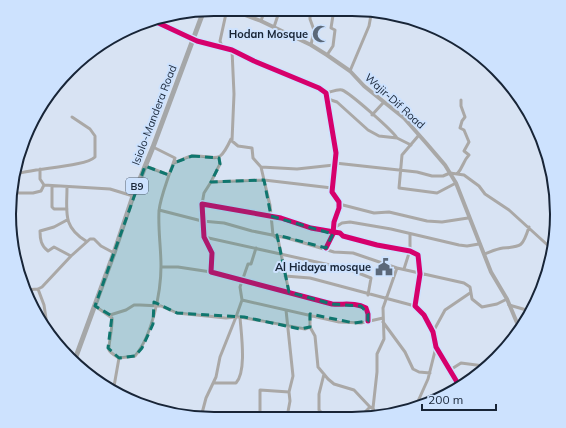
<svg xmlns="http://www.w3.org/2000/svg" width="566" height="428" font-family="Mulish,sans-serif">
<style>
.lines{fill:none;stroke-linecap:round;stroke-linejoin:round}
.street{stroke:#aaa8a6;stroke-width:3}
.secondary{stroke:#a9a8a7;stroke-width:4}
.highway{stroke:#a5a7a8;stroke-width:5}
.cycleway-casing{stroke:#cde2fe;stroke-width:8}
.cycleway{stroke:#d6006c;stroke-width:5}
.marked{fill:#0f766e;fill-opacity:0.2;stroke:#0f766e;stroke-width:3;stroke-dasharray:8 5;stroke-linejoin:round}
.labels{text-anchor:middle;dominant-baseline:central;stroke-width:4;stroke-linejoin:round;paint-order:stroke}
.shield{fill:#cde2fe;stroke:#4e5e73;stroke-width:1}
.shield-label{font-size:10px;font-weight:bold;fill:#182537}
.poi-label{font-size:11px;font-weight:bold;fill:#182537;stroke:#cde2fe;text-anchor:end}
.street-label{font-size:11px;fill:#182537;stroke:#cde2fe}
.rim{fill:none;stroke:#182537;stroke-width:2}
</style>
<rect width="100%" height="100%" fill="#d8e3f3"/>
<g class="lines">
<path class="street" d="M310,9V19L314,30L311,45
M367,10L371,15
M248,16L250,9
M261,21L265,9
M274,27L280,9
M193,38L204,43L232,50L254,61L319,88L326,93L336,153L332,192L339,202V208L334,222L333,234L326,248
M224,47L221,44L220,41L227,9
M232,50L234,94L232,141L238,146L252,148L253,158L261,167L264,180L332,188
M327,55L333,46L335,30L331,28L334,9
M350,71L369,26L371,15L375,11
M326,93C331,92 337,89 342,90C350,93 392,130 397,138
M328,99L337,102L368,130L379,136L397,138L411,145
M372,115L383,103
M419,135L402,155L399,188L437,193L456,183
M174,163C180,161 186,157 192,156C217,155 218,167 231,139
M335,163L417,172L432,176H443L450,173L464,175L479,186L485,194L509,210L553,250
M145,166L169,175L175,158L153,147
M261,167L297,169L334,165
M40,169V179L44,185
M457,174C463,168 463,161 469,155L464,151L469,142L464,130L460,128L462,121L465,117L461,106V100
M13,175C32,168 85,167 95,157V136L90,129L72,117
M211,182L220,164L219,158
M52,186V207L54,209H67
M67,187C67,212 62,226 86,241
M12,193H33L41,191L44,185L110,189L133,196
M202,204L204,193L211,182L264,180L270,205L273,235L278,239L289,292
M339,204L374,213L389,212L427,221L442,222L468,218
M159,210L202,221L224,223L252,231L287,238L334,252L353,253L397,268L464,283L470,287L472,299L482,307L497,304L507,299
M67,220L54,227L40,231C40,239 41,246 48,251L54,247L71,256
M10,221L15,255
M334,228L342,223L350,222L391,229L459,245L467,246L479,244
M204,237L348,269L371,278L368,295
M484,254C490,252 496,249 503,248C522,247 523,246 529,227
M161,267H178L211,272
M404,269L410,250V234
M285,276L310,278L415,306
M38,289L44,305L48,332
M25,290L38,289L42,287L71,256L90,239H94L101,246L114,253
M242,300L339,322L361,323L383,318
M509,305L530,311
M95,306L112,318C113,325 108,347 109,350C110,353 116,356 119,358
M286,310L293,376L289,392L290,401L287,417
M110,315L126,310L134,305H140L161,306L177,313L226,318L236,317L220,357L216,377L206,398L201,417
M240,317L305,329L310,327V314
M368,321V314L366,308C355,302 344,305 332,304L211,272L212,253L204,237L202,204L281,218L311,228L340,233L343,236L377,245L410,251L418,255L420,274L415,306L424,315L433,332L436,347L460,387
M383,322L405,352L413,369L419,372L430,373
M310,327L315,336L318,367L328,379L334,384L354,390L370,407L373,408L375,414L381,417
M433,332L445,310L470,293
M119,358L135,356C152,336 161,293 161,266C161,248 158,230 159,211C160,200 165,187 169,175
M450,370L461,363L484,366
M324,374L319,394V410L326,417
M214,383H236C247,371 241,333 240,317H236L242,300L240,287L248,264H251L256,248
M113,392L119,358
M415,408L428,379L436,347
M260,417V390L289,392
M335,417L343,415L349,417
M360,417L370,407
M372,417L377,372V354L384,339L383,308L397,268"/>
<path class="secondary" d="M229,9L261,21L311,45L327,55L350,71L364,86L404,118L427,144L445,165L456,183L491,272L507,299L520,330
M152,20L193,38"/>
<path class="highway" d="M74,362L114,253L133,196L153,147L204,10"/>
<g class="cycleway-casing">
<path id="cycleway" d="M152,20L197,41L232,50L254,61L319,88L326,93L336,153L332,192L339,202V208L334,222L333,234L326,248
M368,321V314L366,308C355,302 344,305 332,304L211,272L212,253L204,237L202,204L281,218L311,228L340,233L343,236L377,245L410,251L418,255L420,274L415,306L424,315L433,332L436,347L460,387"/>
</g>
<use href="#cycleway" class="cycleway"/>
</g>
<path class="marked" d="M192,156L219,158L220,164L211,182L264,180L271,216L333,234L326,248L277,235L289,292L332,304L361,306L368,314V321L354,323L310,314V327L300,329L244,317L177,313L154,302L153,324L142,348L135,356L119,358L108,348L112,316L95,306L145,166L169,175L174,163Z"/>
<defs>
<g id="mosque-bare" transform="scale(1.38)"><path d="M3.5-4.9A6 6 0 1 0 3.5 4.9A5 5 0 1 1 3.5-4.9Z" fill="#5b6879" stroke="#cde2fe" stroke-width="2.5" paint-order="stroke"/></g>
<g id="civic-bare" transform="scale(1.38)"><path d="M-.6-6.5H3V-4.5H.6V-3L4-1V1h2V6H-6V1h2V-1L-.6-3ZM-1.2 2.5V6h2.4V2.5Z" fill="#5b6879" stroke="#cde2fe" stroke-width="2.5" paint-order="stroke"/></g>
</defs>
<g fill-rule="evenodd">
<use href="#mosque-bare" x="321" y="34"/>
<use href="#civic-bare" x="384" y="267"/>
</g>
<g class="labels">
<rect class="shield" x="126" y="178" width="22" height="16" rx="3"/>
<g class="shield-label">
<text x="137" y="186">B9</text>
</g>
<g class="poi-label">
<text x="308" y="34">Hodan Mosque</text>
<text x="371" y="267">Al Hidaya mosque</text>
</g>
<g class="street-label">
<text transform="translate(395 101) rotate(42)">Wajir-Dif Road</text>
<text transform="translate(154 115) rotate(-69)">Isiolo-Mandera Road</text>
</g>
</g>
<path d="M0 0H566V428H0ZM214 16H352A198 198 0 0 1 550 214V214A198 198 0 0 1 352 412H214A198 198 0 0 1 16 214V214A198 198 0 0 1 214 16Z" fill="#cde2fe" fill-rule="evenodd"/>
<path class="rim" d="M214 16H352A198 198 0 0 1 550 214V214A198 198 0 0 1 352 412H214A198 198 0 0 1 16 214V214A198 198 0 0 1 214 16Z"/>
<path d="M422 404v6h74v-6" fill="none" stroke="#182537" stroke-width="2"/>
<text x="428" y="404" font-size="12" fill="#182537" stroke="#cde2fe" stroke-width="3" paint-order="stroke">200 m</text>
</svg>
